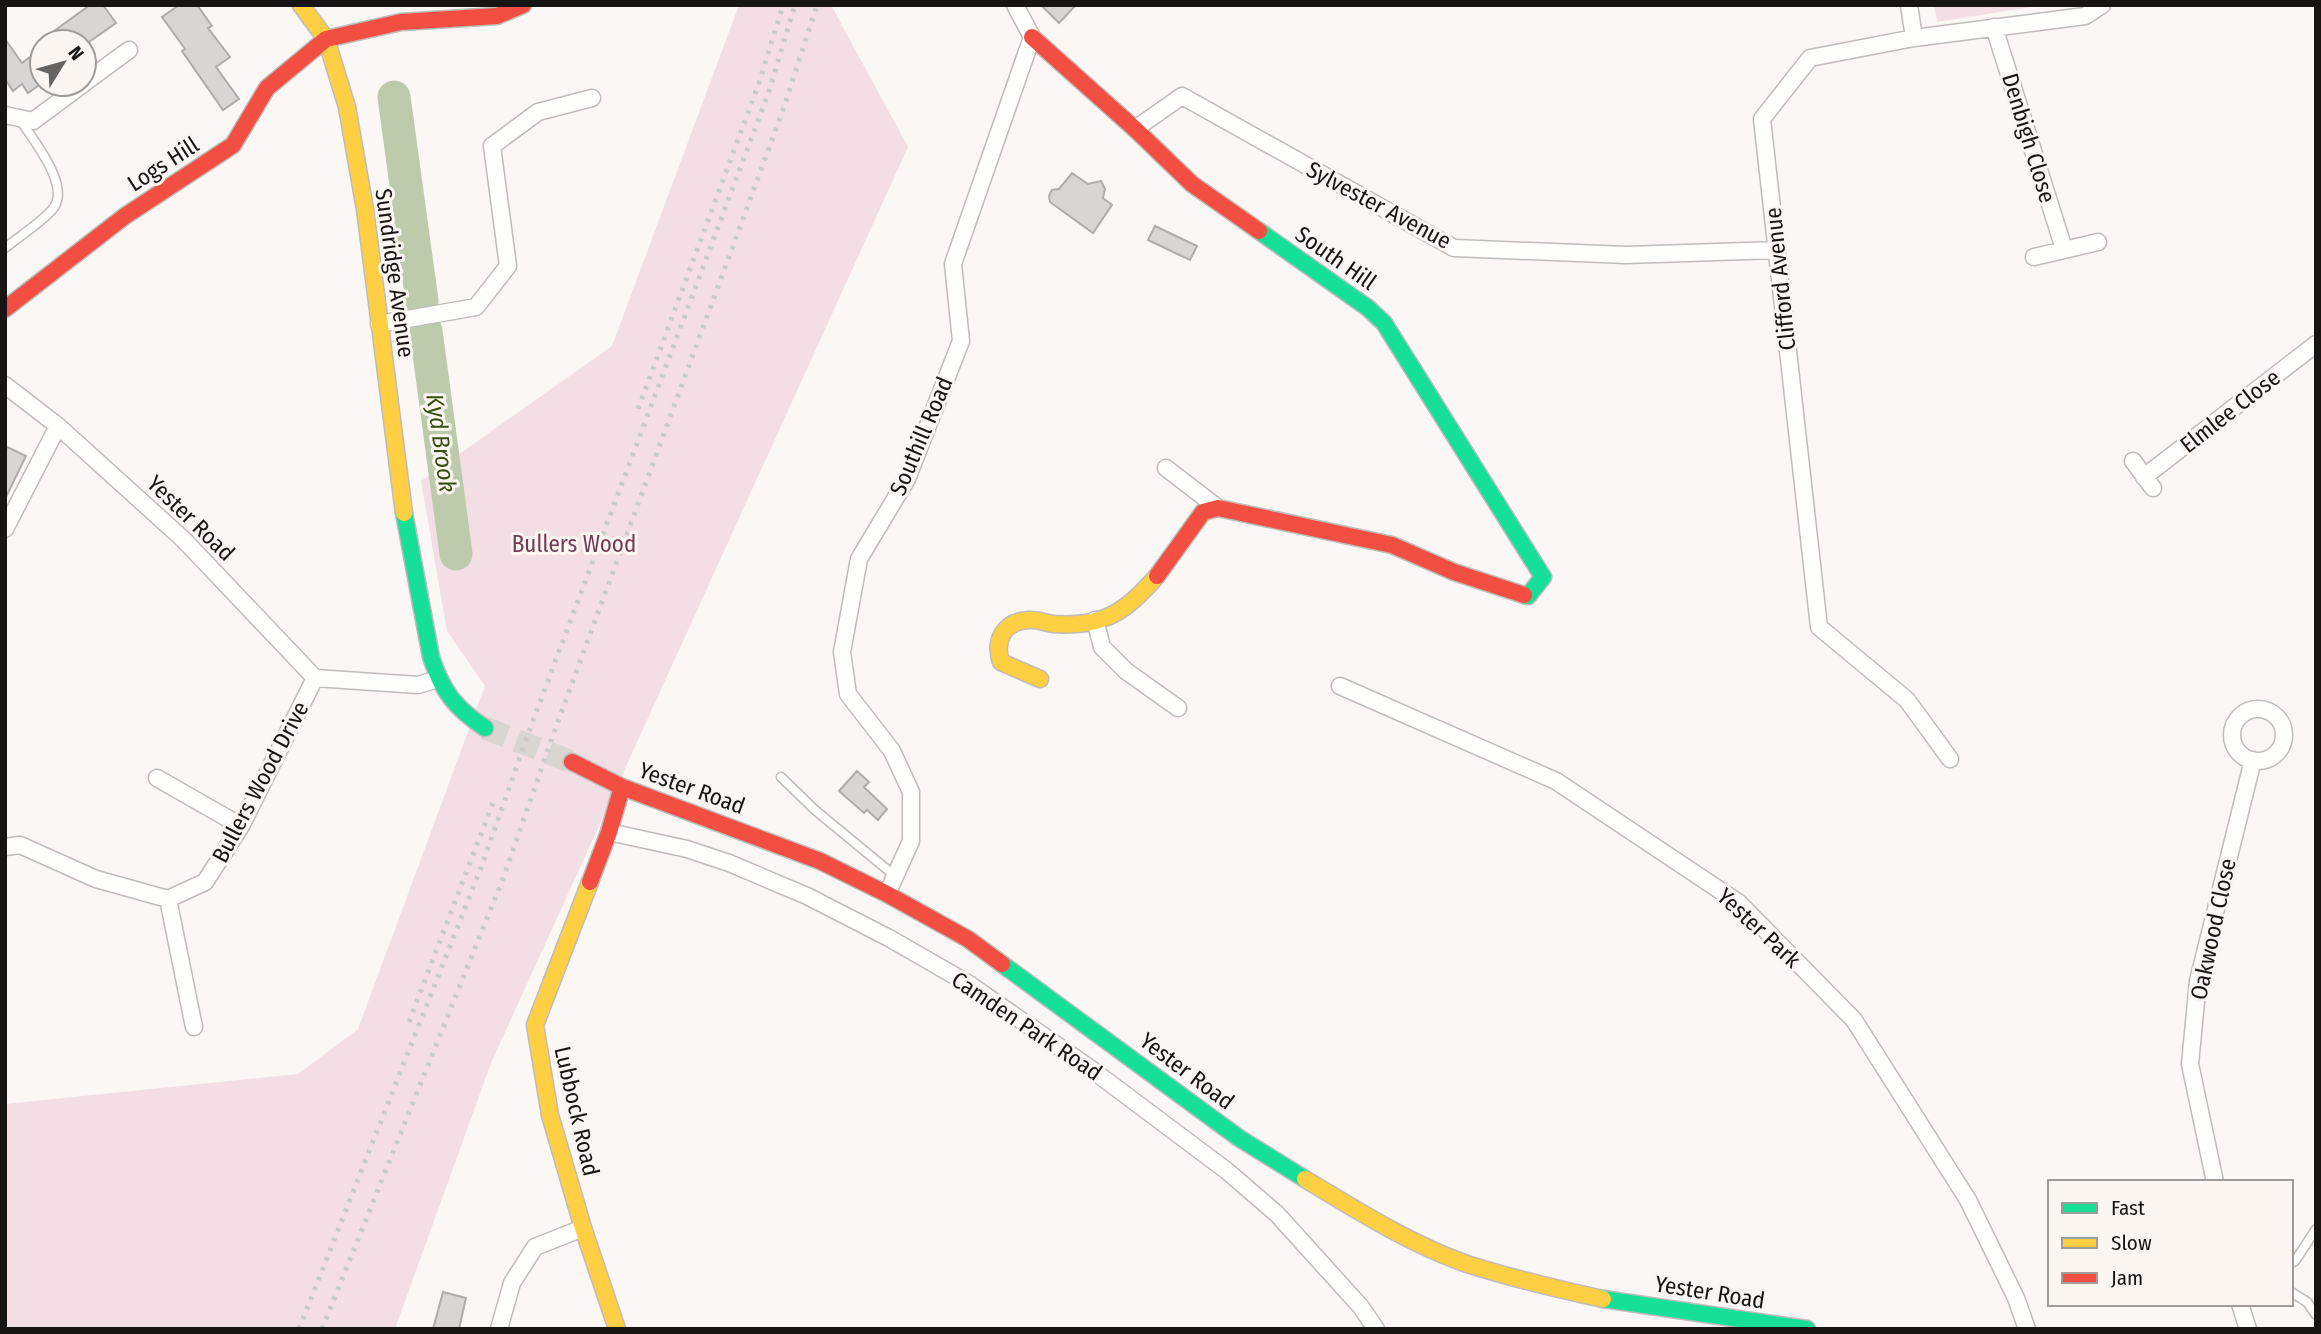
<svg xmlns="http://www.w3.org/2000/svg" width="2321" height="1334" font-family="'Fira Sans Condensed',sans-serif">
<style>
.green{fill:#f4dee6}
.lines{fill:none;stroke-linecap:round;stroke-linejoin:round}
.river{stroke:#bdcaab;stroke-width:33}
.building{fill:#d8d6d5;stroke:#afacaa;stroke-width:2}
.secondary-tunnel{stroke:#d8d5d2;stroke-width:23;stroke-dasharray:23 11;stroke-linecap:butt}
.lane-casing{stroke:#bfbcba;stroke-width:11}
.street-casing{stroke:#bfbcba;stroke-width:19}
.fast-casing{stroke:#bfbcba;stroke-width:19}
.slow-casing{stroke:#bfbcba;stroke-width:19}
.jam-casing{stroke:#bfbcba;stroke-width:19}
.lane{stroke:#fefefd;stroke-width:8}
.street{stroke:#fefefd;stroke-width:16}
.fast{stroke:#16e098;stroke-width:16}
.slow{stroke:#ffcf43;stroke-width:16}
.jam{stroke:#f24e42;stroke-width:16}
.rail{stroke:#cacaca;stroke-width:5;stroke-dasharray:3.5 7;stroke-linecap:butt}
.labels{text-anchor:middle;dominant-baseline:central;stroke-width:6;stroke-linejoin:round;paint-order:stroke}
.street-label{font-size:23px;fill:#171514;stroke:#fcf6f2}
.park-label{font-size:23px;fill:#743957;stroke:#fcf6f2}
.water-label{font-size:24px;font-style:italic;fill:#374d0e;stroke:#fcf6f2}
</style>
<rect width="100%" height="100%" fill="#faf7f4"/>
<path class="green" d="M739,5H831L908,147L491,1063L395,1329H5V1104L298,1074L358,1029L485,686L447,631L421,481L612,346Z
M1934,5H2043L1937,22Z"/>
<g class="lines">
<path class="river" d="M394,97L422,301
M426,331L456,554"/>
</g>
<path class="building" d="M90,5H103L116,23L89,42H62L54,31Z
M179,5H197L212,26L208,28L230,57L216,67L239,99L223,110L182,51L185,49L162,17Z
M1041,5H1076L1059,23Z
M5,39L22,63L34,54L42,66V83L28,93L22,84L13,91L5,79Z
M1072,173L1088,184L1101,181L1105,189L1103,198L1112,205L1093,233L1050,202L1049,196L1052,190L1059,189Z
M1155,226L1197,246L1190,260L1148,240Z
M5,446L26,456L5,499Z
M857,771L869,782L864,787L887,809L878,820L867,810L864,813L839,791Z
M443,1292L466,1298L459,1329H433Z"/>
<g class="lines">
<path class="secondary-tunnel" d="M485,728L572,762"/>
<g class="lane-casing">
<path id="lane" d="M5,248C20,236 39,224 52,210C73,187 32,139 19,118
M781,777L815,810L895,876
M2291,1263L2295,1261L2316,1229
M2291,1292L2307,1302L2316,1315"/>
</g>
<g class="street-casing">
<path id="street" d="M1909,5L1914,38
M1994,27L2064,249
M84,83L129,50
M5,115L33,121L83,84
M1135,129L1182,96L1454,248L1626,255L1777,250
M2034,257L2098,242
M379,324L476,307L508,266L492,146L538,112L592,98
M5,385L58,426L184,540L315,678L418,685L438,679
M2133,461L2153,488
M1166,468L1218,508
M2144,477L2316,344
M5,529L58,426
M1095,620L1102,647L1126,671L1178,708
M1340,686L1556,781L1739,903L1854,1020L1968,1200L2016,1298L2027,1329
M2232 735a26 26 0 1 1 52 0a26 26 0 1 1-52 0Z
M1950,759L1907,700L1819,627L1762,119L1810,58L1914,38L2085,16L2102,5
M157,778L241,826
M609,832L687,849L729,863L807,896L889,938L969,984L1091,1069L1227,1171L1277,1214L1361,1307L1376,1329
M5,847L20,845L96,879L168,899L205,882L241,826L315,678
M887,894L911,841V792L892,751L848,694L842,652L859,559L907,479L961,341L953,264L1032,37L1015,5
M168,899L194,1027
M2215,1182L2190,1064L2198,981L2253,760
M2240,1304L2248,1329
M499,1329L512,1283L535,1247L583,1228"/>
</g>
<g class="fast-casing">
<path id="fast" d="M1259,231L1368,308L1384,323L1543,577L1528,596L1524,595
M404,513L431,657C442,691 455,708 485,728
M1002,964L1239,1138L1305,1179
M1603,1299L1807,1329"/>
</g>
<g class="slow-casing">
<path id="slow" d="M301,5L326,39L347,107L365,209L404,513
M1040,679L1001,662C994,641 1003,622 1028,620C1037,619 1045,623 1054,624C1069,625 1088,624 1102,619C1124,612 1142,593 1157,576
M590,882L535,1025L550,1115L583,1228L617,1329
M1305,1179C1356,1210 1410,1244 1467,1264C1511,1278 1557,1289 1603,1299"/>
</g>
<g class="jam-casing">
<path id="jam" d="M1032,37L1135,129L1192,184L1259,231
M5,309L125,216L233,145L267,88L326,39L401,22L497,16L523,5
M1157,576L1203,512L1218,508L1392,545L1454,572L1524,595
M572,762L622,787L820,861L887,894L968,939L1002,964
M590,882L609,832L622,787"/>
</g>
<use href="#lane" class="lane"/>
<use href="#street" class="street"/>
<use href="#fast" class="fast"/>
<use href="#slow" class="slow"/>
<use href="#jam" class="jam"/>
<path class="rail" d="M638,409L759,83L783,5
M409,1022L494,800
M299,1329L482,865L531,726L768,94L795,5
M322,1329L504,876L553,735L783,110L817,5"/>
</g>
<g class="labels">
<g class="street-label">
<text transform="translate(2029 138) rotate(73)">Denbigh Close</text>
<text transform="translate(163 164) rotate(-33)">Logs Hill</text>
<text transform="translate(1379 205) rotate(28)">Sylvester Avenue</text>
<text transform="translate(1336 258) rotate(35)">South Hill</text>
<text transform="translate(395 273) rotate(82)">Sundridge Avenue</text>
<text transform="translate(1780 279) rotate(-96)">Clifford Avenue</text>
<text transform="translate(2230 411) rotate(-38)">Elmlee Close</text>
<text transform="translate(921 436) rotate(-67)">Southill Road</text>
<text transform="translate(191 518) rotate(44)">Yester Road</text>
<text transform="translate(260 782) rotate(-62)">Bullers Wood Drive</text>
<text transform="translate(692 788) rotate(20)">Yester Road</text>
<text transform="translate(1759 928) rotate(43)">Yester Park</text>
<text transform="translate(2213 929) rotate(-78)">Oakwood Close</text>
<text transform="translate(1027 1026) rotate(34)">Camden Park Road</text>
<text transform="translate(1187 1071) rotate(37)">Yester Road</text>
<text transform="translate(577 1111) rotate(77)">Lubbock Road</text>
<text transform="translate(1710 1292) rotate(9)">Yester Road</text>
</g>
<g class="park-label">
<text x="574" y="544">Bullers Wood</text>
</g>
<g class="water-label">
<text transform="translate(441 443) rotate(82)">Kyd Brook</text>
</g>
</g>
<rect width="2321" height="1334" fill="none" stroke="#171514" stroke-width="14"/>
<rect x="2048" y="1180" width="245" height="126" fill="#fcf6f2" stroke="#a09c99" stroke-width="2"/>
<rect x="2062" y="1203" width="35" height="10" fill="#16e098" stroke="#a09c99" stroke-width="2"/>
<text x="2111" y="1215" font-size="21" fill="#171514">Fast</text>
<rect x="2062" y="1238" width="35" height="10" fill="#ffcf43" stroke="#a09c99" stroke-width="2"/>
<text x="2111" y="1250" font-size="21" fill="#171514">Slow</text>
<rect x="2062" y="1273" width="35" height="10" fill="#f24e42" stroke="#a09c99" stroke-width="2"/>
<text x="2111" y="1285" font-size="21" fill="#171514">Jam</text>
<g transform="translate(63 63) rotate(53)"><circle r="33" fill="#fcf6f2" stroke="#a09c99" stroke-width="2"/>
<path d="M0-5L12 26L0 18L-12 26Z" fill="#666462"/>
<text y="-10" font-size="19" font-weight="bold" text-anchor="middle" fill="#171514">N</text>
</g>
</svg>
